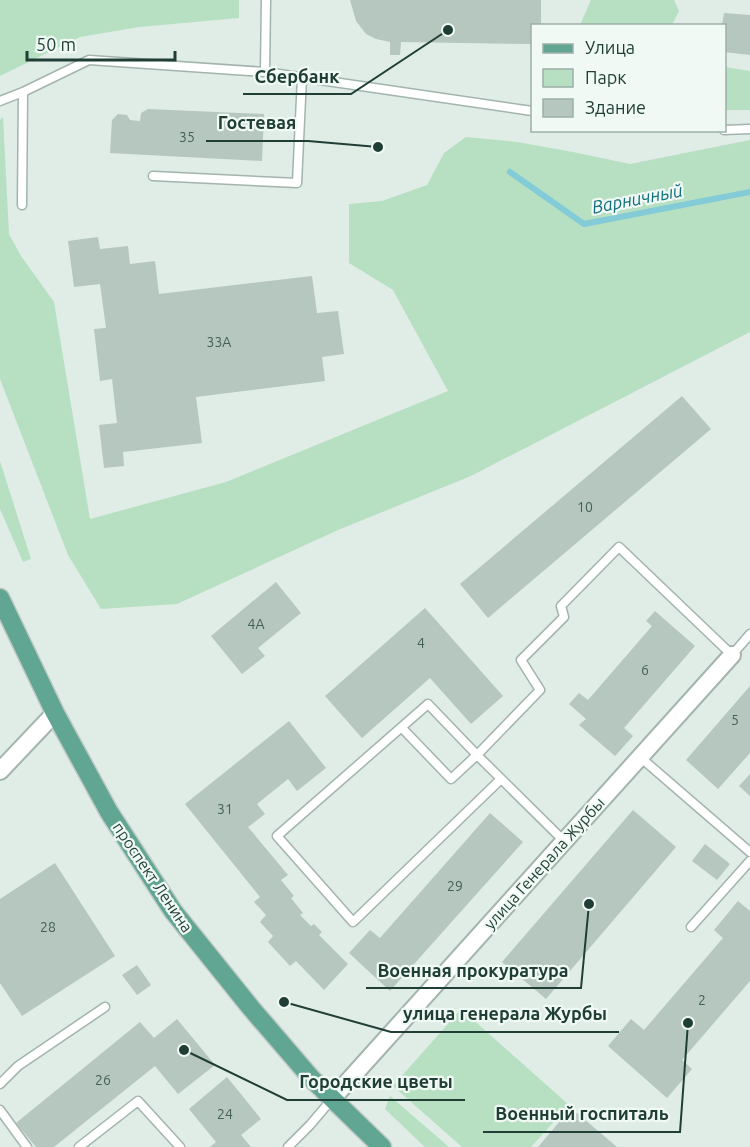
<svg xmlns="http://www.w3.org/2000/svg" width="750" height="1147" font-family="Ubuntu,sans-serif">
<style>
.green{fill:#b6e0c1}
.lines{fill:none;stroke-linecap:round;stroke-linejoin:round}
.stream{stroke:#82cbd7;stroke-width:6}
.building{fill:#b5c7bf}
.lane-casing{stroke:#a2b4ad;stroke-width:11}
.street-casing{stroke:#a2b4ad;stroke-width:20}
.primary-casing{stroke:#c0c9c6;stroke-width:21}
.lane{stroke:#fff;stroke-width:8}
.street{stroke:#fff;stroke-width:16}
.primary{stroke:#60a693;stroke-width:18}
.labels{text-anchor:middle;dominant-baseline:central;stroke-width:4.5;stroke-linejoin:round;paint-order:stroke}
.number-label{font-size:14px;fill:#446058}
.street-label{font-size:16px;fill:#1f3e35;stroke:#f0f9f4}
.water-label{font-size:18px;font-style:italic;fill:#136f80;stroke:#f0f9f4}
.leader{fill:none;stroke:#1f3e35;stroke-width:2}
.callout-dot{fill:#1f3e35;stroke:#f0f9f4;stroke-width:2}
.callout-label{font-size:18px;text-anchor:middle;font-weight:bold;fill:#1f3e35;stroke:#f0f9f4;stroke-width:4.5;stroke-linejoin:round;paint-order:stroke}
</style>
<rect width="100%" height="100%" fill="#e0ece6"/>
<path class="green" d="M0,0H239V18L139,27L80,37L0,76Z
M591,0H674L679,11L672,25H580Z
M725,67L750,71V110H725Z
M3,117L9,234L21,256L54,302L90,519L226,482L448,391L393,290L349,263V204L382,201L427,185L444,153L466,137L517,142L573,152L630,164L750,140V332L471,476L338,530L177,604L101,609L68,555L0,379V120Z
M0,461L31,559L23,562L0,509Z
M461,1009L569,1105L531,1147H462L393,1086Z
M390,1096L449,1147H425L385,1109Z"/>
<g class="lines">
<path class="stream" d="M510,172L584,224L750,192"/>
</g>
<path class="building" d="M350,0H541V26H532V44L401,42L400,55H390V42L376,39L366,34L356,21Z
M724,13L750,15V55L724,52V26H722Z
M148,109L264,114L262,161L110,153L112,120L118,114L127,115L130,120L140,121L141,113Z
M98,237L100,249L128,246L130,264L155,261L159,294L312,276L317,313L338,311L344,354L322,357L325,381L196,397L202,443L123,452L124,466L104,468L99,425L117,423L112,379L100,381L94,329L106,328L100,284L74,287L68,241Z
M682,396L711,429L488,618L460,584Z
M276,582L301,613L258,648L265,656L242,674L211,636Z
M425,608L503,696L471,724L430,678L362,738L325,696Z
M655,611L695,646L624,728L633,736L615,756L579,725L586,719L569,704L579,693L588,700L652,626L646,621Z
M750,686V753L718,789L686,760Z
M289,721L326,768L297,791L288,779L257,804L265,814L248,827L288,875L281,880L294,896L291,898L303,913L300,915L311,926L314,924L322,932L319,935L348,964L324,990L296,961L290,966L268,942L273,936L260,922L266,915L254,902L260,897L185,804Z
M750,774V796L739,786Z
M633,810L676,847L546,999L502,962Z
M490,813L523,842L390,991L349,953L370,930L380,938Z
M705,844L730,864L717,880L692,861Z
M55,863L115,956L22,1016L0,983V899Z
M738,901L750,911V981L682,1060L692,1069L667,1098L608,1046L631,1019L644,1030L723,938L714,930Z
M137,965L151,985L137,995L122,975Z
M177,1019L215,1065L178,1094L155,1066L54,1147H36L16,1123L140,1022L154,1038Z
M227,1077L261,1119L241,1135L251,1147H210L216,1142L189,1109Z
M571,1108L617,1147H538Z"/>
<g class="lines">
<g class="lane-casing">
<path id="lane" d="M265,72L266,0
M0,101L23,92L89,60L265,72L532,111
M724,130L750,129
M153,176L297,183L302,77
M22,205L23,92
M402,728L451,779L477,755L428,704L277,836L353,922L501,779
M640,757L750,852
M564,841L477,755L540,690L521,660L564,617L561,606L619,547L732,655L750,634
M691,927L750,861
M0,1084L18,1066L105,1007
M0,1110L27,1147
M79,1147L138,1101L180,1147
M288,1147L310,1125L332,1099"/>
</g>
<g class="street-casing">
<path id="street" d="M0,771L55,713
M332,1099L732,655"/>
</g>
<g class="primary-casing">
<path id="primary" d="M0,598L55,713L109,812L173,911L251,1008L312,1079L382,1147"/>
</g>
<use href="#lane" class="lane"/>
<use href="#street" class="street"/>
<use href="#primary" class="primary"/>
</g>
<g class="labels">
<g class="number-label">
<text x="187" y="137">35</text>
<text x="219" y="342">33А</text>
<text x="585" y="507">10</text>
<text x="256" y="624">4А</text>
<text x="421" y="643">4</text>
<text x="645" y="670">6</text>
<text x="735" y="720">5</text>
<text x="225" y="809">31</text>
<text x="455" y="886">29</text>
<text x="48" y="927">28</text>
<text x="702" y="1000">2</text>
<text x="103" y="1080">26</text>
<text x="225" y="1114">24</text>
</g>
<g class="street-label">
<text transform="translate(544 863) rotate(-48)">улица Генерала Журбы</text>
<text transform="translate(153 877) rotate(56)">проспект Ленина</text>
</g>
<g class="water-label">
<text transform="translate(637 198) rotate(-11)">Варничный</text>
</g>
</g>
<path class="leader" d="M448 30L351 94H243M378 147L308 141H206M589 904L581 988H366M284 1002L391 1032H619M184 1050L287 1100H465M688 1023L680 1132H483"/>
<g class="callout-dot">
<circle cx="448" cy="30" r="6"/>
<circle cx="378" cy="147" r="6"/>
<circle cx="589" cy="904" r="6"/>
<circle cx="284" cy="1002" r="6"/>
<circle cx="184" cy="1050" r="6"/>
<circle cx="688" cy="1023" r="6"/>
</g>
<g class="callout-label">
<text x="297" y="83">Сбербанк</text>
<text x="257" y="129">Гостевая</text>
<text x="473" y="977">Военная прокуратура</text>
<text x="505" y="1020">улица генерала Журбы</text>
<text x="376" y="1088">Городские цветы</text>
<text x="582" y="1120">Военный госпиталь</text>
</g>
<rect x="531" y="24" width="195" height="108" fill="#f0f9f4" stroke="#9caea8" stroke-width="1.5"/>
<rect x="543" y="44" width="30" height="9" fill="#60a693" stroke="#9caea8" stroke-width="1.5"/>
<text x="585" y="54" font-size="18" fill="#1f3e35">Улица</text>
<rect x="543" y="69" width="30" height="18" fill="#b6e0c1" stroke="#9caea8" stroke-width="1.5"/>
<text x="585" y="84" font-size="18" fill="#1f3e35">Парк</text>
<rect x="543" y="99" width="30" height="18" fill="#b5c7bf" stroke="#9caea8" stroke-width="1.5"/>
<text x="585" y="114" font-size="18" fill="#1f3e35">Здание</text>
<path d="M27 51v9h148v-9" fill="none" stroke="#1f3e35" stroke-width="3"/>
<text x="36" y="51" font-size="18" fill="#1f3e35" stroke="#f0f9f4" stroke-width="4.5" paint-order="stroke">50 m</text>
</svg>
